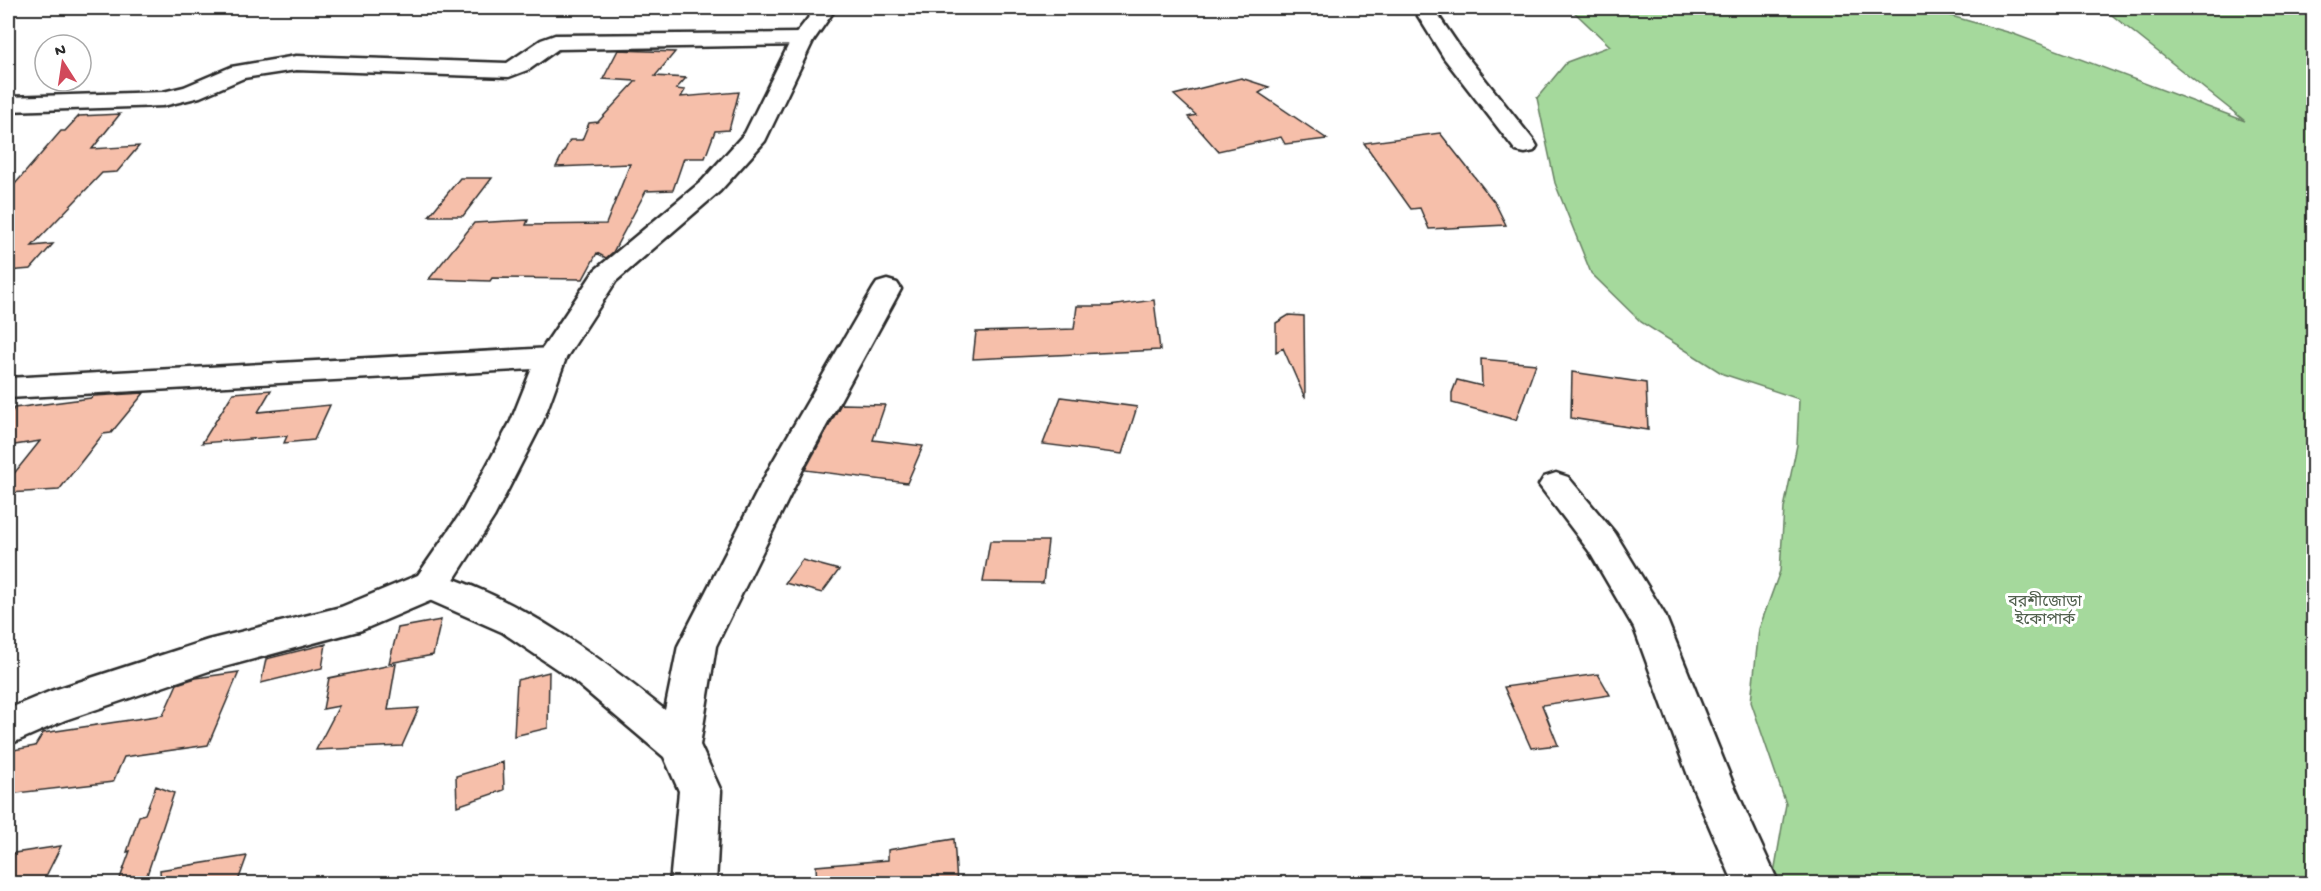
<svg xmlns="http://www.w3.org/2000/svg" width="2321" height="891" font-family="'Gochi Hand','Noto Sans Bengali',sans-serif">
<style>
.green{fill:#a5d99c;stroke:#688264;stroke-width:1.5}
.building{fill:#f6bfaa;stroke:#2b2b2b;stroke-width:1.5}
.lines{fill:none;stroke-linecap:round;stroke-linejoin:round}
.minor-casing{stroke:#2b2b2b;stroke-width:5}
.trunk-casing{stroke:#2b2b2b;stroke-width:5}
.minor{fill:#fff;fill-rule:evenodd}
.trunk{fill:#fff;fill-rule:evenodd}
.labels{text-anchor:middle;dominant-baseline:central;stroke-width:6;stroke-linejoin:round;paint-order:stroke}
.park-label{font-size:16px;fill:#505f4d;stroke:#fff}
</style>
<rect width="100%" height="100%" fill="#fff"/>
<filter id="ink" filterUnits="userSpaceOnUse"><feTurbulence type="fractalNoise" baseFrequency=".0167" numOctaves="2"/><feDisplacementMap in="SourceGraphic" scale="12" xChannelSelector="R" yChannelSelector="G"/><feConvolveMatrix kernelMatrix="1 2 1 2 8 2 1 2 1" color-interpolation-filters="sRGB"/></filter>
<g filter="url(#ink)">
<path class="green" d="M1570,8H1923L2011,33L2245,121L2103,8H2313V883H1769L1774,873L1786,804L1751,702L1759,629L1780,571L1784,508L1797,445L1799,399L1723,374L1641,322L1591,273L1555,183L1537,98L1567,62L1610,46Z"/>
<path class="building" d="M618,50L675,52L655,76L686,78L676,89L685,90L681,97L739,92L729,130L715,131L705,158H684L673,190L646,191L613,252L606,258L597,253L583,279L492,278L490,281L429,279L474,223L528,220L526,225L606,224L630,164L556,167L570,140H582L589,123L598,122L636,81L603,79Z
M1241,78L1269,87L1259,93L1327,139L1285,144L1281,137L1218,151L1188,117L1196,115L1174,95Z
M120,114L92,149L139,146L117,172L102,173L32,246L53,244L31,269L8,271V192L61,131H65L79,116Z
M1440,133L1495,203L1506,225L1429,229L1420,208L1411,209L1364,143Z
M460,178H492L463,216H429Z
M1154,300L1160,350L973,359L976,332L1074,329L1077,306H1109Z
M1289,315L1304,316L1305,398L1283,348L1276,352V323Z
M1481,359L1536,364L1516,420L1452,403V393L1457,380L1482,386Z
M1572,372L1646,383L1648,430L1571,418Z
M271,390L258,412L330,405L314,440L284,443L287,436L202,443L233,393Z
M144,393L111,433L103,434L59,490L8,493V481L40,441L8,446V418L14,408L91,398L94,396Z
M1061,397L1137,407L1122,454L1043,444Z
M841,404L885,405L873,440L923,446L907,483L805,470Z
M990,541H1048L1043,583L983,582Z
M802,560L839,570L822,593L785,583Z
M441,620L433,655L389,663L398,628Z
M326,644L322,668L261,683L266,659Z
M396,664L388,710L419,708L402,746L316,750L339,706L323,709L329,678Z
M239,672L208,745L124,757L113,782L8,794V751L35,746L43,733L163,715L177,684L196,678Z
M549,672L548,728L514,736L517,680Z
M1598,674L1610,695L1542,705L1558,745L1531,748L1504,687Z
M503,762L504,790L457,806L456,776Z
M156,786L174,793L144,884H118L130,851L127,852L139,816L145,814Z
M954,839L957,884H817L816,866L888,860V850Z
M61,846L42,884H8V854Z
M247,856L237,884H161L160,870Z"/>
<g class="lines">
<g class="minor-casing">
<path id="minor" d="M1413,8H1433L1461,49L1534,141L1537,146L1534,151L1525,153L1516,151L1444,58Z
M802,33L810,35L813,40L810,45L558,49L530,69L509,77L296,70L244,78L200,97L163,106L8,111V97L163,92L184,87L231,67L296,56L507,63L541,40L555,35Z
M887,280L897,283L901,289L806,463L716,646L700,745L721,791L716,884H670L679,791L664,757L573,680L502,632L418,595L413,585L418,575L431,571C520,599 593,652 665,710L678,646L772,463L873,289L877,283Z
M551,348L562,351L566,358L562,365L551,368L8,398V378Z
M1556,473L1568,477L1615,533L1665,615L1732,781L1779,884H1734L1690,781L1634,628L1589,551L1539,485L1544,477Z"/>
</g>
<g class="trunk-casing">
<path id="trunk" d="M816,8H836L813,41L765,141L720,191L616,281L566,358L543,421L494,517L444,595L362,630L209,671L65,720L8,745V709L51,691L208,640L341,607L418,575L463,510L511,421L536,358L595,270L702,181L745,133L791,40Z"/>
</g>
<use href="#minor" class="minor"/>
<use href="#trunk" class="trunk"/>
</g>
</g>
<g class="labels">
<g class="park-label">
<text x="2045" y="603">বরশীজোড়া<tspan x="2045" dy="18">ইকোপার্ক</tspan></text>
</g>
</g>
<rect width="2321" height="891" fill="none" stroke="#fff" stroke-width="30"/>
<rect x="15" y="15" width="2291" height="861" fill="none" stroke="#2b2b2b" stroke-width="2" filter="url(#ink)"/>
<g transform="translate(63 63) rotate(348)"><circle r="28" fill="#ffffff" stroke="#aaaaaa" stroke-width="1.5"/>
<path d="M0-4.5L10 22L0 15L-10 22Z" fill="#d1495b"/>
<text y="-9" font-size="16" font-weight="bold" text-anchor="middle" fill="#2b2b2b">N</text>
</g>
</svg>
